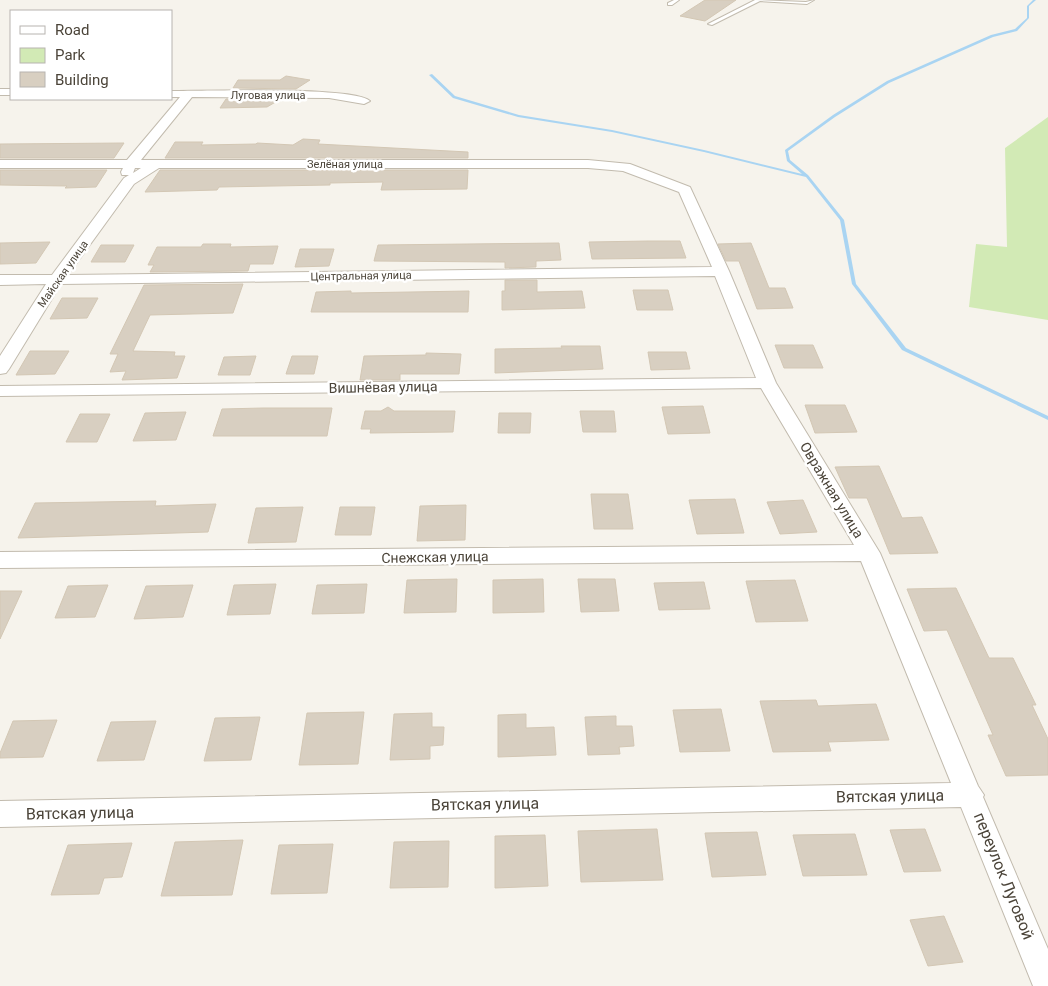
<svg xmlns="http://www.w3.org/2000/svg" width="1048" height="986" font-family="Roboto,sans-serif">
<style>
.green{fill:#d2eab5}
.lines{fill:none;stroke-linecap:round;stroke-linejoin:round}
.stream{fill:#a9d4f2;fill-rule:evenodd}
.building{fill:#d8cfc1;stroke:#d3c7b4}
.service-casing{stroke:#c2bbae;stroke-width:2}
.minor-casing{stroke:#c2bbae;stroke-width:2}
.service{fill:#fff;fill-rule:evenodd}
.minor{fill:#fff;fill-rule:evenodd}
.labels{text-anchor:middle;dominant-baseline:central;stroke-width:5;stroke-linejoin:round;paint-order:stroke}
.far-street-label{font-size:11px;fill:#4b4439;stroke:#fff}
.street-label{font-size:14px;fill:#4b4439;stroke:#fff}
.near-street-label{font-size:16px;fill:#4b4439;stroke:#fff}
</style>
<rect width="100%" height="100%" fill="#f6f3ec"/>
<path class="green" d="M1048,117V320L969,307L976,244L1007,247L1005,148Z"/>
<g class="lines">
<path class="stream" d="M1033,0H1036L1029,6V18L1017,31L993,37L889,83L835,117L788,151L790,160L808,175L844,220L856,284L906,348L1048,416V420L902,350L852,284L840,220L806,177L704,152L612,132L518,117L453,98L429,75L432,74L455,96L519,115L612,130L704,150L802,174L787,161L785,150L833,115L887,81L991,35L1015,29L1027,18V6Z"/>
</g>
<path class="building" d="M705,0H736L705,21L680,16Z
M286,76L310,80L296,89L233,88L238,80H280Z
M226,99L279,100L267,107L220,108Z
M303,139L320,140L318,144L468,152V158H165L175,142H203L201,145L256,144L257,143L293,145Z
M124,143L114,158H0V144Z
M0,170H107L96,187L65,188L67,186L0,185Z
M160,170H468L467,189L381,190L383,182L330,183V185L219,187L217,190L145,192Z
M648,241H680L686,258L592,259L589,242Z
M50,242L36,263L0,264V243Z
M559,243L561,260L536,261V267L505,268V262H501L374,261L378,245Z
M751,243L769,288H785L793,308L757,309L739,261H726L718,244Z
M203,244H231L230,247L278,246L273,264H250L248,271L150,272L154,265H148L157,247H201Z
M101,245H134L125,262H91Z
M300,249H334L329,266L295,267Z
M505,280H537V292L582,291L585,308L502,310V291H505Z
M243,284L233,313L150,315L133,351L175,352L174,356H185L177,378L122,380L126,371L110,372L118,354H110L144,285Z
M633,290H668L673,310H637Z
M351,291V293L469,291L468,312H311L316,292Z
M62,298H98L87,318L50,319Z
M775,345H813L823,368H784Z
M561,346H600L603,369L495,373V349L562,348Z
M30,351H69L55,374L16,375Z
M648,352H686L690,369L651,370Z
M426,353L461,354L459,374H400V380H360L364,356L426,355Z
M256,356L250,375H218L224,357Z
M292,356H318L314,374H286Z
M805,405H845L857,432L815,433Z
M703,406L710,433L668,434L662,407Z
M388,407L394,411H455L453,432L370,433L371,429H361L365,411H381Z
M263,408H332L327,436H213L222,409Z
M580,411H614L616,432H583Z
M186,412L176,440L133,441L145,413Z
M499,413H531L530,433H498Z
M80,414H110L97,442H66Z
M879,466L902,518L922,517L938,553L890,554L867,498H849L835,467Z
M591,494H628L633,529H594Z
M735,499L744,533L697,534L689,500Z
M803,500L817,532L780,534L767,502Z
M156,501L155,506L216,504L208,532L18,538L35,503Z
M466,505L465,540L417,541L420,506Z
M303,507L296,542L248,543L256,508Z
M340,507H375L371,535H335Z
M457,579L456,612L404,613L407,580Z
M543,579L544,612L493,613V580Z
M578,579H615L619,611L581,612Z
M795,580L808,621L756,622L746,581Z
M704,582L710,609L659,610L654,583Z
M276,584L270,614L227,615L234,585Z
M367,584L364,613L312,614L317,585Z
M108,585L95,617L55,618L68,586Z
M193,585L183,617L134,619L146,586Z
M956,588L989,658H1013L1036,705H1032L1048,739V775L1006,776L988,735H993L947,630L924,631L907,589Z
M0,591H22L0,639Z
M816,700L818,706L876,704L889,740L828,742L831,751L773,752L760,701Z
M721,709L730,751L680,752L673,710Z
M364,712L358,764L299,765L307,713Z
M432,713V727H444L443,745L430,746V759L390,760L394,714Z
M526,714V728L554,727L556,755L498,757V715Z
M616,716V726H632L634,746L619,747L620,754L588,755L585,717Z
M260,717L251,760L204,761L215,718Z
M57,720L43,757L0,758V753L13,721Z
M156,721L144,760L97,761L111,722Z
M657,829L663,880L581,882L578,831Z
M925,829L941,871L904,872L890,830Z
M757,832L766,875L712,877L705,833Z
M855,834L867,875L803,876L793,835Z
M545,835L548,886L495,888V836Z
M243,840L232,895L161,896L175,842Z
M449,841L448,887L390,888L394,842Z
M132,843L122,877L104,878L99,894L51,895L68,845Z
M333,844L327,893L271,894L279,845Z
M944,916L963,962L928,966L910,920Z"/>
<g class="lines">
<g class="service-casing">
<path id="service" d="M674,0H679L672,5H668V3Z
M755,0L806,2L814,0L807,4L760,1L712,25L708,24Z"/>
</g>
<g class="minor-casing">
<path id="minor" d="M0,89H11V95H0Z
M171,91C201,91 355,86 370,101L364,104L329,98L192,97L141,160H588L630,164L690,187L729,271L776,383L880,553L978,786L984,795L983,797L1048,949V986H1033L961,807L0,827V801L951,783L861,561L0,568V552L854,545L761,388L0,396V386L756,378L715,276L61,284L9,369L6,373L0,374V356L46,284L0,285V275H52L124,178L129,175H122L121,172L123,168H0V160H127L180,97H171ZM135,168H141L133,173ZM159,168H588L623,171L679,192L712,267L68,275L134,184Z"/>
</g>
<use href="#service" class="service"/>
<use href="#minor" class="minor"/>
</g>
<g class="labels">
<g class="far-street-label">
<text x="268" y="95">Луговая улица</text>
<text x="345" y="164">Зелёная улица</text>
<text transform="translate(63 274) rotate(-55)">Майская улица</text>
<text transform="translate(361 276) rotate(-1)">Центральная улица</text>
</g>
<g class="street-label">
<text transform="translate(383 387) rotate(-1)">Вишнёвая улица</text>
<text transform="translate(832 490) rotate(59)">Овражная улица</text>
<text transform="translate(435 557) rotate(-1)">Снежская улица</text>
</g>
<g class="near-street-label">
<text transform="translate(890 796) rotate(-1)">Вятская улица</text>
<text transform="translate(485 804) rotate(-1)">Вятская улица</text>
<text transform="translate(80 813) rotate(-1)">Вятская улица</text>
<text transform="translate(1004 876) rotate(68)">переулок Луговой</text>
</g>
</g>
<rect x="10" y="10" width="162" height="90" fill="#ffffff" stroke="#b7b4b0"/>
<rect x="20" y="26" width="25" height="8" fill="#ffffff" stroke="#b7b4b0"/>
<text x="55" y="35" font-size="15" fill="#4b4439">Road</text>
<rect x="20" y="48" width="25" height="15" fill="#d2eab5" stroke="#b7b4b0"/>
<text x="55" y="60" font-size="15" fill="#4b4439">Park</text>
<rect x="20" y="72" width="25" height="15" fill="#d8cfc1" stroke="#b7b4b0"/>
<text x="55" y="85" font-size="15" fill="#4b4439">Building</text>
</svg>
